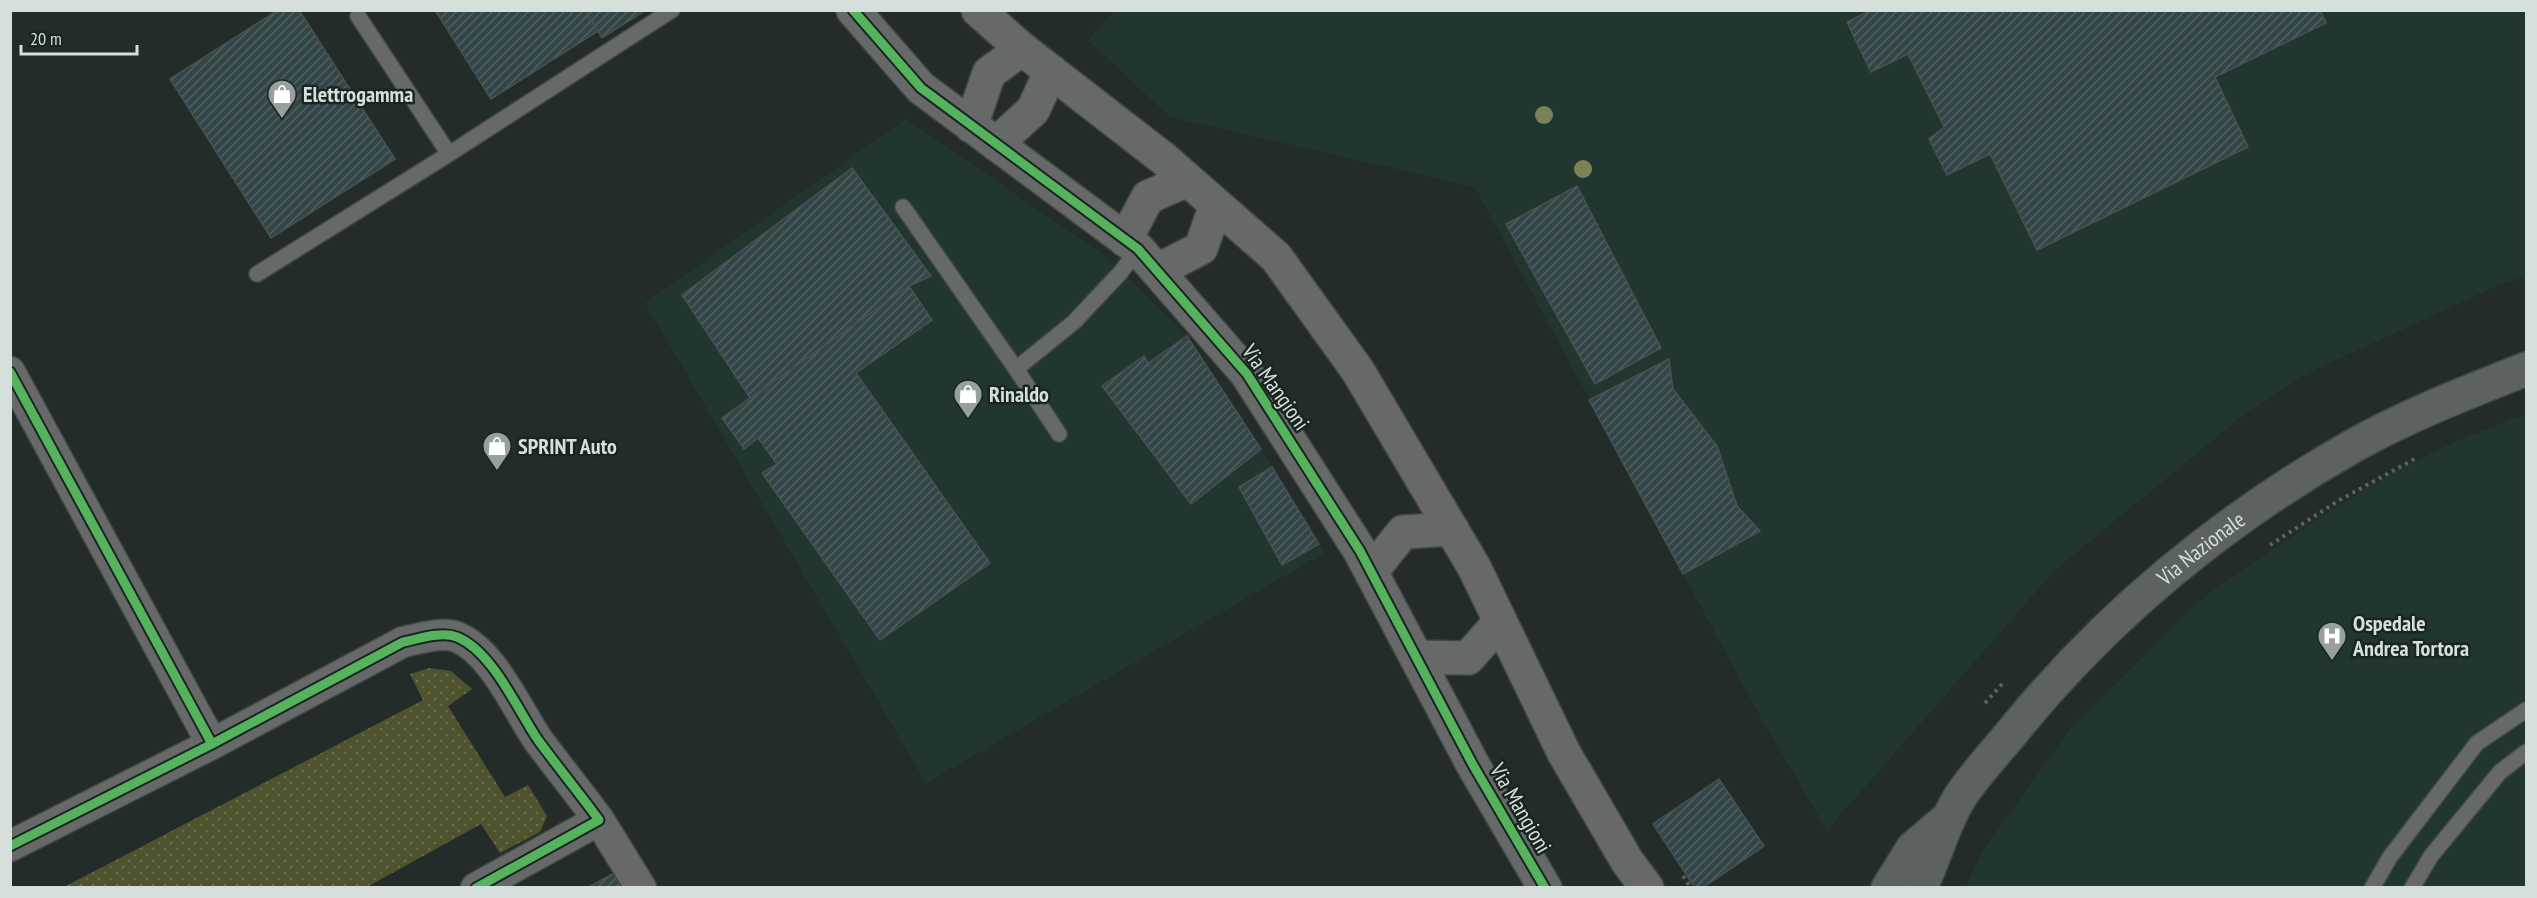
<svg xmlns="http://www.w3.org/2000/svg" width="2537" height="898" font-family="'PT Sans Narrow',sans-serif">
<style>
.built{fill:#223630}
.park{fill:url(#park-dots)}
.building{fill:url(#building-hatch);stroke:#49504f;stroke-width:1.5}
.lines{fill:none;stroke-linecap:round;stroke-linejoin:round}
.service-casing{stroke:#414846;stroke-width:18}
.minor-casing{stroke:#414846;stroke-width:33}
.tertiary-casing{stroke:#414846;stroke-width:36}
.primary-casing{stroke:#414846;stroke-width:36}
.path{stroke:#5f6261;stroke-width:4;stroke-dasharray:3 4.5;stroke-linecap:butt}
.service{stroke:#676968;stroke-width:15}
.minor{stroke:#676968;stroke-width:30}
.tertiary{stroke:#676968;stroke-width:33}
.primary{stroke:#5b625f;stroke-width:33}
.cycleway-casing{stroke:#182521;stroke-width:13}
.cycleway{stroke:#56b35d;stroke-width:9}
.tree{fill:#7c8257}
.labels{text-anchor:middle;dominant-baseline:central;stroke-width:5;stroke-linejoin:round;paint-order:stroke}
.poi-label{font-size:22px;font-weight:bold;fill:#d6dfdc;stroke:#182521;text-anchor:start}
.street-label{font-size:22px;fill:#d6dfdc;stroke:#182521}
</style>
<defs>
<pattern id="park-dots" width="8" height="8" patternUnits="userSpaceOnUse" patternTransform="scale(1.5)"><rect width="8" height="8" fill="#4f532d"/><path d="M2 2h.1M6 6h.1" fill="none" stroke="#686b4b" stroke-width="1.8" stroke-linecap="round"/></pattern>
<pattern id="building-hatch" width="6" height="6" patternUnits="userSpaceOnUse" patternTransform="scale(1.5)"><rect width="6" height="6" fill="#334647"/><path d="M-1 1l2-2M0 6l6-6M5 7l2-2" fill="none" stroke="#506061"/></pattern>
</defs>
<rect width="100%" height="100%" fill="#242c2a"/>
<path class="built" d="M1116,10L2526,11V276L2499,285L2312,371L2248,411L2054,571L1827,830L1761,718L1475,187L1170,117L1088,40Z
M906,119L1104,255L1187,336L1241,416L1324,553L926,783L645,303Z
M2526,414V887L1965,888L1984,849L2071,728L2204,597L2316,520L2397,470L2461,439Z"/>
<path class="park" d="M429,668L451,671L472,689L448,706L505,797L528,785L547,816L540,832L500,853L481,824L367,887H64L423,700L410,674Z"/>
<path class="building" d="M278,10H299L395,159L271,238L170,79Z
M435,10H585L598,31L491,99Z
M585,10H646L602,38Z
M1871,10H2320L2326,23L2215,77L2248,147L2037,250L1990,154L1947,175L1929,139L1944,127L1908,54L1871,72L1847,22Z
M852,168L931,276L909,286L750,398L682,295Z
M1577,186L1661,348L1595,384L1506,224Z
M909,286L932,320L856,373L990,563L880,640L762,473L777,464L758,438L744,449L722,418Z
M1187,336L1261,449L1191,504L1102,386L1144,356L1148,363Z
M1669,359L1673,389L1717,446L1737,506L1760,531L1683,574L1589,400Z
M1272,467L1319,544L1282,565L1239,487Z
M1719,779L1764,846L1702,888H1695L1653,824Z
M625,867L638,888H587Z"/>
<g class="lines">
<g class="service-casing">
<path id="service" d="M358,16L449,154L672,10
M903,207L1016,369L1074,322L1121,272L1138,249
M257,274L449,154
M1016,369L1059,434
M2372,888L2390,857L2477,743L2526,710
M2412,888L2431,856L2500,772L2526,752"/>
</g>
<g class="minor-casing">
<path id="minor" d="M10,372L212,744
M599,820L641,888
M10,846L212,744L403,642C418,639 441,631 457,637C493,652 517,709 538,740C558,767 579,793 599,820L476,888"/>
</g>
<g class="tertiary-casing">
<path id="tertiary" d="M853,10L921,88L1138,249L1247,374L1360,551L1473,765L1545,888
M978,10L1022,49L1164,159L1276,257L1358,371L1474,567L1564,753L1627,861L1647,888
M971,126L989,73L1022,49
M996,144L1033,110L1051,71
M1125,240L1148,197L1187,180
M1157,271L1201,248L1216,205
M1371,572L1403,532L1452,529
M1416,657L1468,658L1500,622"/>
</g>
<g class="primary-casing">
<g id="primary">
<path d="M1888,888L1913,848L1946,820"/>
<path id="s1" d="M1920,888C1936,857 1942,826 1960,797C1976,773 1996,752 2014,730C2107,615 2224,519 2353,446C2408,415 2468,392 2526,369"/>
</g>
</g>
<path class="path" d="M2270,545L2338,501L2418,457
M1985,703L2002,684
M1683,876L1691,888"/>
<use href="#service" class="service"/>
<use href="#minor" class="minor"/>
<use href="#tertiary" class="tertiary"/>
<use href="#primary" class="primary"/>
<g class="cycleway-casing">
<path id="cycleway" d="M853,10L921,88L1138,249L1247,374L1360,551L1473,765L1545,888
M10,372L212,744
M10,846L212,744L403,642C418,639 441,631 457,637C493,652 517,709 538,740C558,767 579,793 599,820L476,888"/>
</g>
<use href="#cycleway" class="cycleway"/>
</g>
<g class="tree">
<circle cx="1544" cy="115" r="9"/>
<circle cx="1583" cy="169" r="9"/>
</g>
<defs>
<g id="shop-pin" transform="scale(1.5)"><path d="M0 17L-7.5 6A9.5 9.5 0 1 1 7.5 6Z" fill="#98a09e" stroke="#182521"/><path d="M-5-2.5h2.3a2.7 3.5 0 0 1 5.4 0H5L5.5 6h-11ZM-1.5-2.5h3a1.5 2.3 0 0 0-3 0Z" fill="#fff"/></g>
<g id="hospital-pin" transform="scale(1.5)"><path d="M0 17L-7.5 6A9.5 9.5 0 1 1 7.5 6Z" fill="#98a09e" stroke="#182521"/><path d="M-5-5h3v3.5h4V-5h3V5h-3V1.5h-4V5h-3Z" fill="#fff"/></g>
</defs>
<g fill-rule="evenodd">
<use href="#shop-pin" x="282" y="94"/>
<use href="#shop-pin" x="968" y="394"/>
<use href="#shop-pin" x="497" y="446"/>
<use href="#hospital-pin" x="2332" y="636"/>
</g>
<g class="labels">
<g class="poi-label">
<text x="303" y="94">Elettrogamma</text>
<text x="989" y="394">Rinaldo</text>
<text x="518" y="446">SPRINT Auto</text>
<text x="2353" y="623">Ospedale<tspan x="2353" dy="25">Andrea Tortora</tspan></text>
</g>
<g class="street-label">
<text transform="translate(1276 387) rotate(55)">Via Mangioni</text>
<text stroke="none"><textPath href="#s1" startOffset="447">Via Nazionale</textPath></text>
<text transform="translate(1521 808) rotate(60)">Via Mangioni</text>
</g>
</g>
<rect width="2537" height="898" fill="none" stroke="#d6dfdc" stroke-width="24"/>
<path d="M21 45v9h116v-9" fill="none" stroke="#d6dfdc" stroke-width="3"/>
<text x="30" y="45" font-size="18" fill="#d6dfdc" stroke="#182521" stroke-width="4.5" paint-order="stroke">20 m</text>
</svg>
